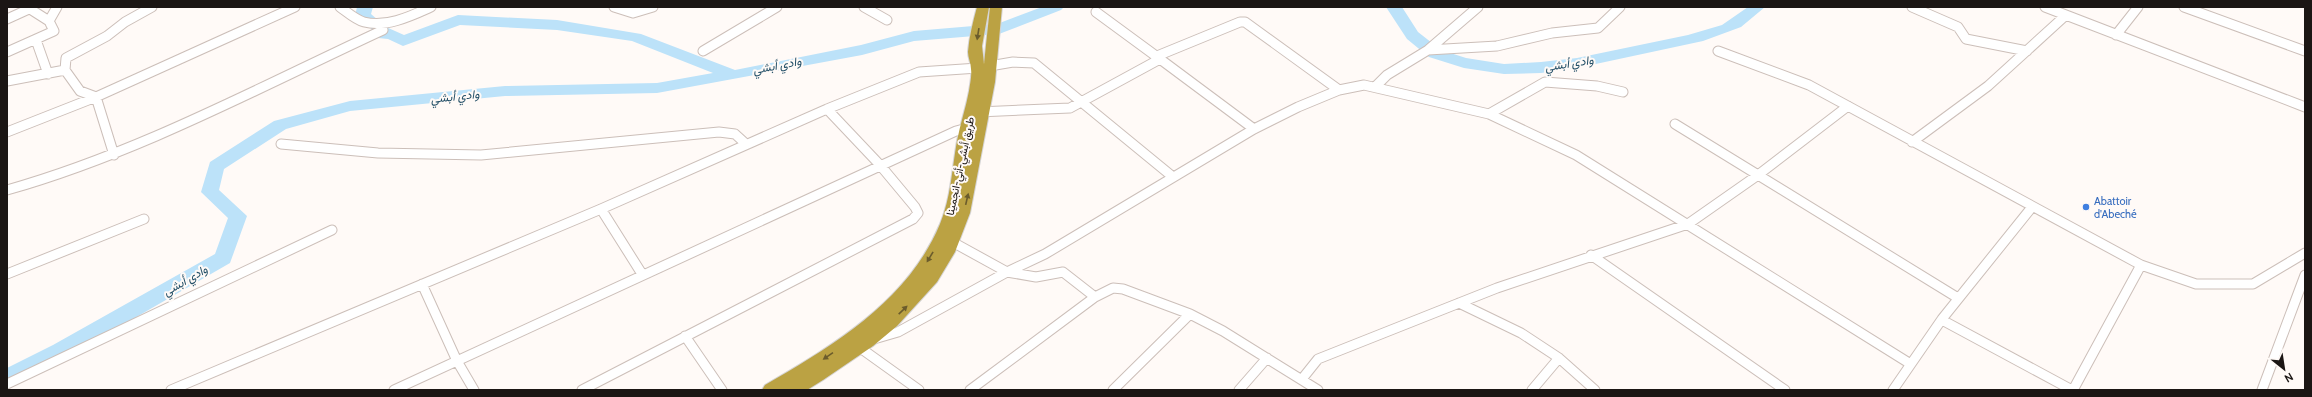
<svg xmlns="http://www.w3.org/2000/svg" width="2312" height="397" font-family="Cabin,Vazirmatn,sans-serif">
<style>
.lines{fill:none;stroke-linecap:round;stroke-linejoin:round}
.river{fill:#bce2f9;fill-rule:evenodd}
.minor-casing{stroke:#ccbfb9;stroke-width:11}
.trunk-casing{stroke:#d6d5d5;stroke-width:2}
.minor{stroke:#fff;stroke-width:9}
.trunk{fill:#bba243;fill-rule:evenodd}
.oneway{fill:#6b5c2c}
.shop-dot{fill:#3f7fe0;stroke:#fffaf7;stroke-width:1.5}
.labels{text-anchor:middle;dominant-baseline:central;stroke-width:4;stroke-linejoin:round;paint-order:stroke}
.street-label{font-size:11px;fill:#1b1614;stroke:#fffaf7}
.shop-label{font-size:11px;fill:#366cbe;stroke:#fffaf7;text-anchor:start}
.water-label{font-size:12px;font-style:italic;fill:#224e66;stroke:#fffaf7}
</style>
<rect width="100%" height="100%" fill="#fffaf7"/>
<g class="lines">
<path class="river" d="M357,7H373L371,14L386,27L404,35L458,15L557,20L641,34L735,70L861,45L914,31L997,24L1042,7H1064L1061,10L999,34L914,41L862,55L657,93L505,96L350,111L286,129L224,169L219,190L247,216L230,263L67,357L7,386V368L53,345L215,254L228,218L201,192L210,162L274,121L350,101L505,86L657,83L713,73L632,41L557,30L460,25L403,46L388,39L378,38L369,26L355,16Z
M1386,7H1402L1418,32L1441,50L1466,58L1504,64L1541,62L1577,58L1688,35L1722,25L1748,7H1765L1741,27L1703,41L1577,68L1541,73L1504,74L1464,68L1429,57L1407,39Z"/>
<g class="minor-casing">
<path id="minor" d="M340,7C347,12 356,20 364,22C386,28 411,16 431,7
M614,7L633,13L653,7
M864,7L887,20
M1912,7L1958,27L1966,39L2027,51
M2045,7L2305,107
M2184,7L2305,51
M1096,12L1160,59
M7,19L29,9
M49,21L57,7
M2116,35L2138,7
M36,40L48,74
M1428,50L1497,46L1552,33L1598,28L1620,7
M703,51L777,7
M1718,51L1809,85L2141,265L2196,284H2253L2305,253
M7,52L54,31L49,21L27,7
M1157,56L1240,22H1245L1339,90
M7,81L65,70
M1375,87L1387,75L1428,50L1478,7
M827,109L919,72L978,68L1013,62L1034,63L1173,177
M978,112L1070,108L1160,59L1254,129
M1489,114L1545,82L1597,86L1623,92
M1675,124L1958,298
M7,132L96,97L295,7
M1912,142L1988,86L2066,15
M281,144L378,153L481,155L719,132L735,134L746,144
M114,155L96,97L80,91L65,70L66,58L107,36L125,22L152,7
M7,190C138,153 260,87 383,30
M601,209L642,274
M947,239L1007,272L1045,254L1254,129L1298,107L1339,90L1364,85L1489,114L1576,155L1909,363
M1591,255L1785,390
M7,274L144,219
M422,284L457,361L474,390
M1459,303L1521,333L1559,358L1595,390
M1942,320L2072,390
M685,336L722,390
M874,339L898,332L1007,272L1036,277L1063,272L1095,297
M859,347L919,390
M1302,379L1318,359L1497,288L1688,224L1758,175L1848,106
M7,384L332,230
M171,390L601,209L827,109L880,165L915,207L918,213L913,219L582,390
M394,390L956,131L971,127
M970,390L1095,297L1113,288L1123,289L1190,314
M1113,390L1190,314L1223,331L1318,390
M1239,390L1267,358
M1532,390L1559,358
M1893,390L1942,319L2032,207
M2073,390L2141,265
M2262,390L2305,275"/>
</g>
<g class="trunk-casing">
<path id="trunk" d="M977,7H989L982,46L984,64L990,7H1002L995,82L970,213L955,252L937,282L897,326L873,346L823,380L807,390H762L765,385C834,345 908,301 940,224C951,198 952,168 957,141C960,124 966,108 969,91C970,84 972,76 971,69C971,63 968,58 968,52C969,37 973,22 977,7Z"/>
</g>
<use href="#minor" class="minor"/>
<use href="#trunk" class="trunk"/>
</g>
<defs><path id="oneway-solid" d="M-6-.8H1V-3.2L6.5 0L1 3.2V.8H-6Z"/></defs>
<g class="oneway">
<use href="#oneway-solid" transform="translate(978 34) rotate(99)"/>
<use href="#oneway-solid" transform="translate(967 199) rotate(-77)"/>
<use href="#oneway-solid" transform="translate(930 257) rotate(121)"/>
<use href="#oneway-solid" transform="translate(903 310) rotate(-44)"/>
<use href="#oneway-solid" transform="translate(828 356) rotate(146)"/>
</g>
<circle class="shop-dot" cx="2086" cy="207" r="4"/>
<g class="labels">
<g class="street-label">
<text transform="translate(960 166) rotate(-78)">طريق أبشي-أتي-انجمينا</text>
</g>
<g class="shop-label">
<text x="2094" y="201">Abattoir<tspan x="2094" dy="13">d'Abeché</tspan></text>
</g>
<g class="water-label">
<text transform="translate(1569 63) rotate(-9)">وادي أبشي</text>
<text transform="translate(777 65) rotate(-11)">وادي أبشي</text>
<text transform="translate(455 96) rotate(-6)">وادي أبشي</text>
<text transform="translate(185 280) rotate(-30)">وادي أبشي</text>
</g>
</g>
<rect width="2312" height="397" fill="none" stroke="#1b1614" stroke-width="16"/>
<g transform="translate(2284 369) rotate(150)" stroke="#fffaf7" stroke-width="3" paint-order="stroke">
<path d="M0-3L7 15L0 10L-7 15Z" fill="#1b1614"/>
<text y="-6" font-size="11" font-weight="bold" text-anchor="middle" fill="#1b1614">N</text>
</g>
</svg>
